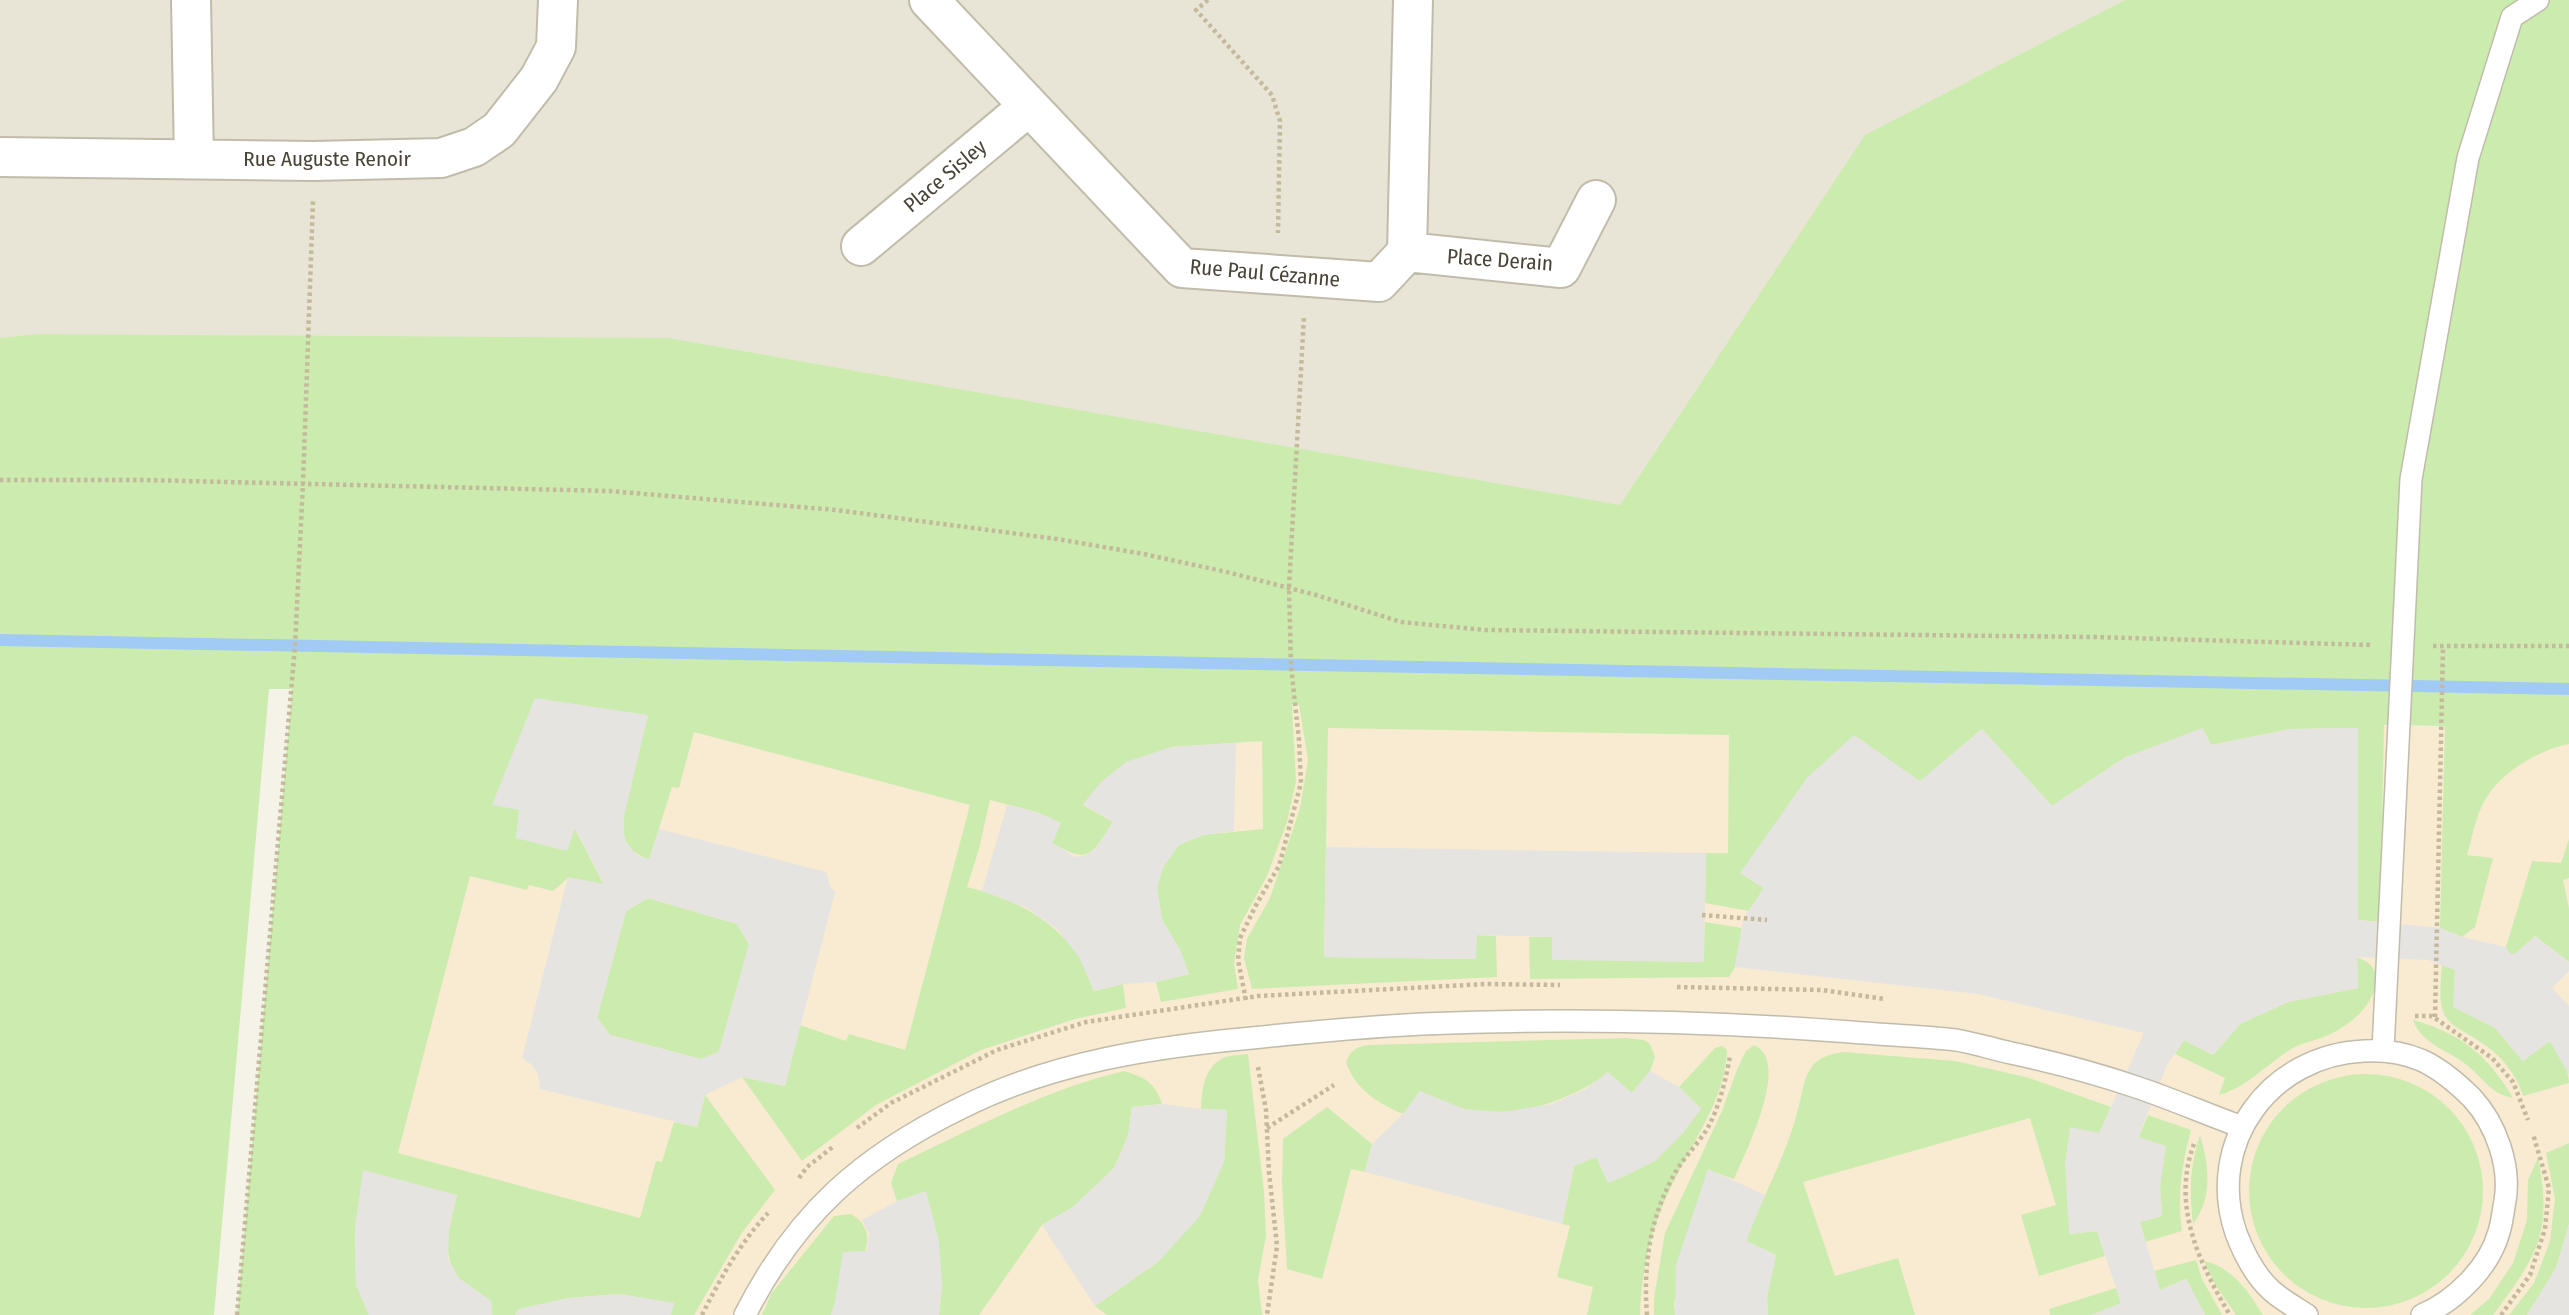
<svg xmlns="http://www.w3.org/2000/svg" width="2569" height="1315" font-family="'Fira Sans Condensed',sans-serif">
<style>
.residential{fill:#e9e5d6}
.commercial{fill:#f8ebd2}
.green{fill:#cbecae}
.parking{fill:#e6e4e0;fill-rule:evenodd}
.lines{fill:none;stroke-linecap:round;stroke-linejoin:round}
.stream{stroke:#a1cbf5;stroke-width:12}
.service-casing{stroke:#c1bbaa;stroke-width:24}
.minor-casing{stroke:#c1bbaa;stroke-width:42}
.path{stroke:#c4b99a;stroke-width:4.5;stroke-dasharray:3.5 3.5;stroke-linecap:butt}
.service{stroke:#fff;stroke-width:21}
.minor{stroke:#fff;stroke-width:38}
.labels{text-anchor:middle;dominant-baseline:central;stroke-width:5;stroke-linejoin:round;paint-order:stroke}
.street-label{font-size:21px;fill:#494336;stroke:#fff}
</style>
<rect width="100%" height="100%" fill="#f5f2e8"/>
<path class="residential" d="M0,0H2569V729L0,664Z"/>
<path class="commercial" d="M385,688L2569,729V1315H317Z"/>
<path class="green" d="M2125,0H2569V744C2538,750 2499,773 2484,802C2475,818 2472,839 2467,855L2493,858L2475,927L2462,937L2440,928L2445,726L2384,725L2380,922L2358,920V728L2290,729L2211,745L2203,729L2124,758L2052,806L1982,729L1920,782L1740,873L1764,888L1749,911L1705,903L1706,853H1728L1729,735L1328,728L1324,957L1475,959L1476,935L1496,936L1497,977L1252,989L1244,958L1247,939L1270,898L1300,808L1308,760L1299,705L1292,704L1296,781L1287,822L1267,876L1240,925L1234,964L1238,989L1161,1002L1156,982L1189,974L1180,950L1162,920L1157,888L1163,867L1179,845L1203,835L1263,829L1262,741L1171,747L1083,805L1113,822C1091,855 1090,865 1052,843L1061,823L1037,812L990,800L979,849L967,887C1011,898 1051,917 1078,955C1085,965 1089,979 1094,991L1123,984L1126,1008L1075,1019L981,1050L876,1105L802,1161L742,1077L785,1086L800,1025L846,1041L849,1034L905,1050L970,805L694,732L679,788L672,787L649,860C640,856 628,850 625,839C617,817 642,741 648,715L520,810L516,838L574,827L604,885L568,878L553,891L529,885L527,890L470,876L398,1153L640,1218L656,1161L662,1162L674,1122L697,1127L705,1095L775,1190L741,1234L694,1315H671L673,1303L619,1294L569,1298L519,1309L515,1315H492L491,1301C481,1294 467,1287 459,1278C439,1255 451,1221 457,1195L355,1227L356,1285L369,1315H237L292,689H269L214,1315H0V338L38,334L668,338L1620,505L1865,135Z
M2569,839V878L2563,880L2569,908V962L2535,936L2515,954H2509L2506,947L2532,861L2561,863Z
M648,898L737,924L749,944L719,1052L701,1059L610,1035L597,1018L626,911Z
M1705,922L1742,928L1735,967L1729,977L1530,979L1529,937H1553L1552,959L1703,962Z
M2357,957C2368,962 2376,966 2376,979C2376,1005 2348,1027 2326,1036C2314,1041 2301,1043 2291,1049C2266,1065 2247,1087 2219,1095L2225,1078L2175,1054L2184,1040L2213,1055L2240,1024L2288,1002L2358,988Z
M2442,965L2455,970L2454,1007L2495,1028L2523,1061L2550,1040C2558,1053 2569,1067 2569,1083L2523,1096C2516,1073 2500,1054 2479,1041C2468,1033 2450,1027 2444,1014C2438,1000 2441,980 2442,965Z
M2413,1020C2460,1033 2488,1055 2513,1098C2491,1094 2484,1079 2468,1066C2449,1050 2422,1045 2413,1020Z
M1626,1038L1644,1040L1650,1044L1655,1057L1650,1071L1631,1094L1608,1073C1568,1102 1516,1119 1465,1109C1450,1107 1434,1098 1420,1091L1403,1114C1377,1103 1355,1089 1346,1062C1351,1051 1355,1047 1368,1045Z
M1754,1045C1792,1061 1745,1153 1734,1179L1708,1170L1674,1304L1675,1315H1654V1298L1665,1233L1722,1111L1738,1067L1746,1051Z
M1722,1046L1727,1050C1725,1097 1697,1135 1677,1175C1654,1217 1641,1267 1640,1315H1587L1593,1287L1557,1277L1570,1226L1562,1224L1574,1166L1701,1109L1679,1087L1715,1048Z
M1843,1052L1955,1061L2026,1077L2111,1107L2099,1134L2069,1234L2097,1231L2105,1256L2039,1276L2021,1215L2056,1205L2030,1118L1803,1182L1835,1276L1898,1258L1915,1315H1768L1767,1296L1776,1255L1746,1241C1763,1195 1788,1153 1799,1105C1803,1091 1804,1075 1814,1064C1821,1056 1833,1054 1843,1052Z
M1248,1054L1264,1192L1266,1236L1258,1280L1262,1315H1107L1095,1306L1159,1261L1224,1162L1227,1110L1201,1109C1202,1091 1203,1070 1221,1059C1227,1055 1241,1055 1248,1054Z
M1124,1071C1144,1077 1155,1082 1162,1104L1132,1107L1128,1136L1114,1168L1073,1207L1042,1225L979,1315H939L942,1284L926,1192L897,1201L891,1183L898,1164C970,1130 1047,1089 1124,1071Z
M2249 1191a117 117 0 1 1 234 0a117 117 0 1 1-234 0Z
M1327,1107L1372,1144L1365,1172L1351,1169L1322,1279L1287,1269L1282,1184L1283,1139Z
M2148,1115L2191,1130C2182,1164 2177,1195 2182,1231L2145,1242L2140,1222L2162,1216L2160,1187L2165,1146L2138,1138Z
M2200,1135C2209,1164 2213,1199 2193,1224C2189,1192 2190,1165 2200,1135Z
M2569,1143V1224L2556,1268L2527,1315H2509L2534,1283L2550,1241L2555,1199L2546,1153Z
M2538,1158C2553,1233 2537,1256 2493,1315H2470L2489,1299L2513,1263L2527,1220L2528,1180Z
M851,1214C893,1239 842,1283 831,1315H762L771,1294L834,1216Z
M2196,1260L2202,1279L2222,1315H2205L2186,1279L2160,1290L2154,1271Z
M2204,1261C2232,1267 2249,1292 2263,1315H2236L2215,1284Z
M2116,1288L2121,1304L2092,1315H2050L2049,1309Z"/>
<path class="parking" d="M535,698L648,715L623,821L625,841L638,856L649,859L659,829L826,872L830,886L835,892L785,1086L742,1077L705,1095L697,1127L540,1089L538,1074L532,1065L522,1058L568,877L604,884L575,828L567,851L516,838L519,810L492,805ZM648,898L737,924L749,944L719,1052L701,1059L610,1035L597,1018L626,911Z
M2202,728L2211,745L2290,729L2358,728V920L2440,928L2462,937L2506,947L2510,954H2515L2535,936L2569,962V971L2552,988L2569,1006V1075L2550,1041L2523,1061L2495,1028L2453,1007L2455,970L2428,960L2357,957L2358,988L2288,1002L2240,1024L2213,1055L2184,1040L2167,1065L2138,1137L2166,1146L2160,1187L2162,1216L2140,1222L2160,1290L2186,1279L2205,1315H2092L2121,1303L2097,1231L2069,1234L2065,1164L2070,1127L2099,1133L2144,1033L1978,994L1735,967L1743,919L1764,888L1740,873L1807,778L1854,735L1920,781L1982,729L2052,806L2124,758Z
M1236,743L1234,831L1203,835L1179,845L1163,867L1157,888L1162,920L1180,950L1189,974L1156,982L1123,984L1094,991L1079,957L1056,928L1025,907L982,891L1007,805L1037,812L1061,823L1052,843L1075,857L1087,855L1096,848L1113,822L1083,804L1101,782L1126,762L1171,747Z
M1326,847L1706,853L1704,962L1552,960V937L1477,935L1476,959L1324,957Z
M1650,1071L1679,1087L1701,1109L1682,1134L1655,1161L1623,1177L1608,1183L1596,1157L1574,1166L1562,1224L1365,1172L1372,1144L1403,1114L1420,1091L1464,1109L1503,1112L1552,1104L1586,1089L1608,1072L1632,1093Z
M1162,1104L1201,1109L1227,1110L1224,1162L1200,1216L1159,1261L1095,1306L1042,1225L1073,1207L1114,1168L1128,1136L1132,1107Z
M1708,1169L1765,1195L1746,1241L1776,1255L1767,1296L1768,1315H1675L1676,1265Z
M363,1170L457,1195L449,1229L448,1259L459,1278L491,1301L492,1315H369L356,1285L355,1227Z
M926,1191L939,1242L942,1284L939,1315H831L835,1302L843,1252L867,1251L869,1233L862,1220L897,1201Z
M2569,1224V1315H2527L2556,1268Z
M619,1294L674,1303L671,1315H515L519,1309L569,1298Z"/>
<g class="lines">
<path class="stream" d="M0,640L2569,689"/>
<g class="service-casing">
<path id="service" d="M2383,1050L2411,479L2468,158L2512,17L2538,0
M745,1315C796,1214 862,1156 963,1107C1053,1062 1153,1047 1252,1038C1309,1032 1365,1027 1422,1024C1565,1018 1707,1021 1851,1032C1885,1035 1921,1036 1956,1040C1974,1043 1993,1049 2011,1053C2053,1062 2095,1073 2136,1087C2172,1099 2206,1114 2242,1127
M2307,1315C2295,1307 2282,1300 2272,1291C2255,1276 2244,1254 2236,1233C2205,1142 2271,1055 2364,1051C2383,1050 2404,1053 2421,1060C2441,1069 2457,1083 2472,1098C2496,1124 2511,1166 2505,1201C2503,1211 2502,1223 2499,1232C2489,1268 2455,1301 2422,1315"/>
</g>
<g class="minor-casing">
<path id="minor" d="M191,0L194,159
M929,0L1182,268L1379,282L1407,252L1413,0
M0,157L314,161L441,158L474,147L499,130L539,79L556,47L558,0
M861,246L1029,106
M1407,252L1561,268L1596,200"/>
</g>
<path class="path" d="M1208,0L1196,10L1272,95L1280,121L1278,233
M0,480H143L609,491L836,510L1057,539L1144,554L1231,573L1316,595L1401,622L1485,630L2093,637L2372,645
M2433,646H2569
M1702,915L1767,920
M1677,987L1822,990L1884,999
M1246,1000L1238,960L1240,938L1257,903L1279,866L1301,783L1299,740L1291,666L1289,588L1304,316
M2415,1016H2432L2492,1058L2513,1082L2528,1120
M2435,1017L2443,646
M1258,1067L1266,1110L1269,1172L1277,1246L1267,1315
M857,1128L891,1103L997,1050L1086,1022L1258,996L1486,984L1560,985
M1267,1128L1334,1085
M2194,1144C2171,1205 2199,1263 2230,1315
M799,1178L807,1167L834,1146
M237,1315L295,646L303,483L313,201
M702,1315C720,1279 740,1243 768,1213
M1647,1315C1643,1265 1650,1217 1675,1173C1684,1157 1698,1144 1707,1129C1719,1108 1726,1079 1730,1056
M2501,1315L2530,1275L2545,1229L2549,1188L2533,1134"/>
<use href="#service" class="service"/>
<use href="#minor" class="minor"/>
</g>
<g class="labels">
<g class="street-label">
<text x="327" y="159">Rue Auguste Renoir</text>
<text transform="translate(945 176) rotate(-40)">Place Sisley</text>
<text transform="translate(1500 260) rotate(4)">Place Derain</text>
<text transform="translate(1265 273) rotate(5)">Rue Paul Cézanne</text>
</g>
</g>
</svg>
